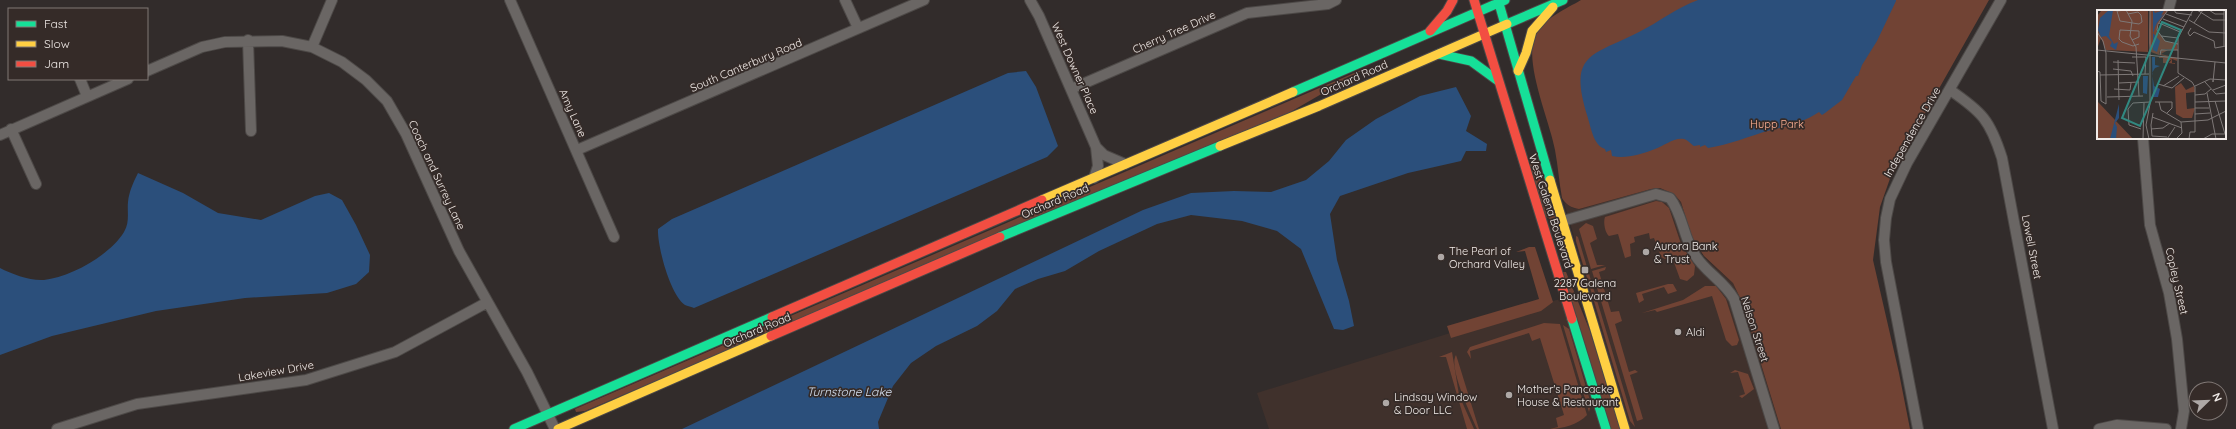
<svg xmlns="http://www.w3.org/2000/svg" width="2236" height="429" font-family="Quicksand,sans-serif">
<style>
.built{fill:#40312c}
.green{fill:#714334}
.water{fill:#2b4f7b}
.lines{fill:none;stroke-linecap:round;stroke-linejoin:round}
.street-casing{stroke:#4d4947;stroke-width:12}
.fast-casing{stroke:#4d4947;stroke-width:11}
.slow-casing{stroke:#4d4947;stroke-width:11}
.jam-casing{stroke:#4d4947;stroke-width:11}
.street{stroke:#6a6664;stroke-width:10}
.fast{stroke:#16e098;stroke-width:9}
.slow{stroke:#ffcf43;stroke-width:9}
.jam{stroke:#f24e42;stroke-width:9}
.poi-dot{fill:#aea8a6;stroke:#352b28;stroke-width:1.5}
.labels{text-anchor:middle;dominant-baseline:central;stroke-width:3.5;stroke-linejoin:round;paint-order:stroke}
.street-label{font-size:11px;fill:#f1ebe8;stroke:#352b28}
.park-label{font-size:11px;fill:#feb095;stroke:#352b28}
.poi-label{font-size:11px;fill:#f1ebe8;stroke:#352b28;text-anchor:start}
.water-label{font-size:12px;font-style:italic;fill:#d5e1f1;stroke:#352b28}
.inset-road{fill:none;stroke:#7e7877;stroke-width:1}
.view{fill:#318880;fill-opacity:0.15;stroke:#318880;stroke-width:2}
.inset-edge{fill:none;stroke:#f1ebe8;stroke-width:2}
</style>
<rect width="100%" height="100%" fill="#322c2b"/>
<path class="built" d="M1660,188L1674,194L1681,202L1692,238L1703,256L1733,283L1742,302L1781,429H1630L1564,202L1573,208L1579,209L1641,191Z
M1563,298L1602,429H1269L1257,393Z"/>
<path class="green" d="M1581,0H1989L1893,170L1880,207L1873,260L1899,373L1910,429H1781L1742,302L1733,283L1704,256L1692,238L1681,202L1674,194L1660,188L1651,189L1579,209C1572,208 1566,205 1562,198C1559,182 1558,166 1555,150C1550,122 1522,59 1536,34C1544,18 1566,9 1581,0Z
M1368,67L1287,114L585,411L576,412L575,409Z
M1532,162L1550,199L1557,224L1544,215L1529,163Z
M1656,201L1662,202L1669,208L1681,244L1695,266L1694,275L1687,281L1680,279L1672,257L1665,259L1661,257L1654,238L1650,239L1649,233L1634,237L1635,242L1630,244L1631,256L1625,258L1618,234L1609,236C1605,233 1603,222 1605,217Z
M1586,223L1593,226L1597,239L1590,243L1597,265H1605L1591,269L1579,229Z
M1576,236L1578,237L1635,427L1630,421L1576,241Z
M1529,247H1535L1553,302L1541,311L1451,338L1447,326L1539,299L1525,251L1516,252Z
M1606,267L1605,270L1599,272L1611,312L1619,311L1622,321L1615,324L1629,372L1635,370L1638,372L1630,375L1643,419L1637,421L1592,271Z
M1563,272H1566L1590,331L1620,429H1611Z
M1668,284H1673L1677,291L1668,294L1664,287L1642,294L1644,300L1639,303L1636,293Z
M1705,286H1716L1726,299L1739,340L1737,345L1732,346L1726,340L1712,296L1657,312L1655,310L1642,313L1683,300Z
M1544,323L1560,324L1587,415C1579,424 1562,429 1550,429L1558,427L1556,418L1564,415L1540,338L1532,341L1529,333L1470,351L1471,359L1467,352L1470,347Z
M1563,325L1569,329L1591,404L1589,412Z
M1452,352L1459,395L1474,429H1467L1446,357H1439Z
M1456,355L1458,361L1479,429H1477C1471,415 1448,367 1456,355Z
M1735,370L1748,374L1754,389L1742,398L1739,396L1745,394L1738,372L1730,373Z"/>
<path class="water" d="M1698,0H1896V1L1877,41L1862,65L1858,76H1856L1842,100L1825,113L1822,115L1819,112C1804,122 1788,126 1771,130C1749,136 1729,145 1708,148L1705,145L1700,147V145L1694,146C1691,144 1688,140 1684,139C1674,137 1664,146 1655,149C1642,154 1626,159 1612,156L1611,150L1606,152L1605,149C1593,145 1591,127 1587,115C1568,53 1592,56 1639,32C1659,22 1676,8 1698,0Z
M1026,71L1036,87L1058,146L1047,157L694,308C692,307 687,306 685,305C670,295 657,245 658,229L672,219L1008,73Z
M1456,87L1471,116L1466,131L1487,144L1486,151H1466L1461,161L1408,173L1340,196L1330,214L1337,260L1349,301L1354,326L1343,330L1334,329L1301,249L1277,231L1242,221L1191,215L1157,224L1099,251L1065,271L1038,279L1015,289L997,311L977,326L936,346L911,363L893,386L878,422L879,429H682L1143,210L1191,193L1234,191L1271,192L1306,180L1329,161L1346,140L1376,119L1420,96Z
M138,173L183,193L218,213L261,220L315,196L329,193L342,200L356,225L370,255L369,272L356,284L327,293L245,298L156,311L52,336L0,355V268C12,274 30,281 44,280C71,277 110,255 124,232C130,222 127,212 128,202C129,192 133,183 138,173Z"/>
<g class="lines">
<g class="street-casing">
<path id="street" d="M510,0L614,237
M845,0L858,28
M1030,0L1039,16L1096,147L1098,166L1094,178
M2168,11L2171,0
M248,40L251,131
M312,47L332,0
M147,71L202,47L225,42L282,41L312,47L342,62L366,80L387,101L406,134L459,251L527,372L555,429
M80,79L87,96
M1071,89L1247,13L1328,4L1336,0
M1950,90C1982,112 1990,120 2002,158L2053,429
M11,129L36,184
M0,135L128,79
M2143,138L2150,225L2169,293L2177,339L2184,411L2181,429
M1096,147L1104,155L1125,164
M577,150L924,0
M1563,221L1656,194L1670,198C1683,215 1683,237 1695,255C1705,272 1724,281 1734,299L1774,429
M57,429L137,404L306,380L395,352L486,303
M1918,429L1886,262L1884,240L1886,218L1890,199L1907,163L2001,0
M2099,429L2117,425L2166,429"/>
</g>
<g class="fast-casing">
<path id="fast" d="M1498,0L1550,180
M1507,24L1563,0
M1439,54L1471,61L1497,80
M1293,92L1505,0
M1000,237L1220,146
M1572,319L1606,429
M514,429L772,317"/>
</g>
<g class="slow-casing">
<path id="slow" d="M1518,71L1526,53L1532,31L1553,7
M1220,146L1319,106L1507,24
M1550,180L1625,429
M1042,200L1293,92
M558,429L771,336"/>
</g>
<g class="jam-casing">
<path id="jam" d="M1474,0L1572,319
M1430,31L1447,11L1453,0
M772,317L1042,200
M771,336L1000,237"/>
</g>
<use href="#street" class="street"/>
<use href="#fast" class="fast"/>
<use href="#slow" class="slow"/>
<use href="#jam" class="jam"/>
</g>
<g class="poi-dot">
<circle cx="1646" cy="252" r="4"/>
<circle cx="1441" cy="257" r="4"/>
<rect x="1581" y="266" width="8" height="8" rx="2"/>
<circle cx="1678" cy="332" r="4"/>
<circle cx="1509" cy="395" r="4"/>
<circle cx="1386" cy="403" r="4"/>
</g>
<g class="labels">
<g class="street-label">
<text transform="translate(1174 32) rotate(-24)">Cherry Tree Drive</text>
<text transform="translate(746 65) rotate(-23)">South Canterbury Road</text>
<text transform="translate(1075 68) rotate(66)">West Downer Place</text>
<text transform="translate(1354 78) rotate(-24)">Orchard Road</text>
<text transform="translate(573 113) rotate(66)">Amy Lane</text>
<text transform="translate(1912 132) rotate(-60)">Independence Drive</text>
<text transform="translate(437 175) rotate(65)">Coach and Surrey Lane</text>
<text transform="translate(1055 201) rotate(-23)">Orchard Road</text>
<text transform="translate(1551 211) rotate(72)">West Galena Boulevard</text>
<text transform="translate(2032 247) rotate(79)">Lowell Street</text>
<text transform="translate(2177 281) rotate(77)">Copley Street</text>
<text transform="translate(1755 329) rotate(72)">Nelson Street</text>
<text transform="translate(757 330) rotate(-23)">Orchard Road</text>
<text transform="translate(276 371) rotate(-10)">Lakeview Drive</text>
</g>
<g class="park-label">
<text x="1777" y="124">Hupp Park</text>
</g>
<g class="poi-label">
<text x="1654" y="246">Aurora Bank<tspan x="1654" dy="13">&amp; Trust</tspan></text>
<text x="1449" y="251">The Pearl of<tspan x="1449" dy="13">Orchard Valley</tspan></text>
<text x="1585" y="283" text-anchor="middle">2287 Galena<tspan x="1585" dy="13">Boulevard</tspan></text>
<text x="1686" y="332">Aldi</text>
<text x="1517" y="389">Mother's Pancacke<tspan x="1517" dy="13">House &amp; Restaurant</tspan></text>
<text x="1394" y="397">Lindsay Window<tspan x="1394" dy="13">&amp; Door LLC</tspan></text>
</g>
<g class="water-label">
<text x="849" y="391">Turnstone Lake</text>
</g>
</g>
<g transform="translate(2097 10)">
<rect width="129" height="129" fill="#322c2b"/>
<path d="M5,0H51V42L9,40L4,28L0,39V6ZM52,0L53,20V0H71L60,15V20L68,31L80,34V40L69,39L65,40H71L64,44L80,48V51L75,49V53H78V54L72,53L75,49L72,51V48L71,53H66V48L65,52L66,48H62V47L68,46L63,45V41L62,45L54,42L52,33ZM84,73L89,80L97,76L98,82L89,83V87L90,99L98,98L95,108H86L79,104L78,77ZM0,91L2,93L36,129H0Z" fill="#714334"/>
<path d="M12,0H16L12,26L17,34L21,32L19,40L13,36L15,32L9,26L4,27L1,20L3,8ZM56,0L58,3L67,0L64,6L67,4L60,13L58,17L57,21L56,23L63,31L60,42L56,40ZM55,47H58V55L63,56L58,58L55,63L57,76L63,79L61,87H56ZM46,66H51L50,84L46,83ZM22,94V108L18,113L20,117L19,129H13Z" fill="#2b4f7b"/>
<path class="inset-road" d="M29,0L35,11L33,26L39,37L42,86M29,0L20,1L23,11L42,14L45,12L44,5L41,2L31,4M71,0L61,14L60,20L68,31L81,34M77,0L79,3L95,5M100,0L116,10H129M112,0L118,4H127M69,4L90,12M66,9L87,17M92,10L112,22L129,23M62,13L83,22M97,13L106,0M94,18L91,23L93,26L97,22L117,31L118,38L129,36M0,22L6,31L9,43V94L4,91L3,62L0,61M64,26L81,28M35,30L42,27V21L23,20L22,29L25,32L36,36L42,34M127,36V0M0,40L129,53M63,45L64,40H81M35,47H49L48,64M21,50L22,90M16,52L38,53M16,59L34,61L36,66M3,65L52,64M116,70V72L118,52M108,72L119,84L129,83M22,73L42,72M61,74L75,78L87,68M66,76L82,66M98,76L113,69L129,70M17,79L33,80L34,73M116,80L129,75M110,83L119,129M98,85L108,84L114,79M10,87L46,86M118,91L128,124M58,92H75V98L70,103M62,92L64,100L84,112L85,123L79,129M98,92L129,91M98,98H112M56,103L54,115L55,126L70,127M98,104L113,103M55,107L85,118M84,112L111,110L129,101M44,119L32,115L31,99L36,93L53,92M54,119L66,118L73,113M46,129L47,93M52,129L49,115L53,94V0M70,129L78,117M92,129L93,122H98V77L95,72L81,63V28L96,0M106,129L115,124H129"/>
<path class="view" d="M65,12L84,20L43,116L25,108Z"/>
<rect width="129" height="129" class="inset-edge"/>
</g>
<rect x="8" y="8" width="140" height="72" fill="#352b28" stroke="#807875"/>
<rect x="16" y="21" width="20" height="6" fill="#16e098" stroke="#807875"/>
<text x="44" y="28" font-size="12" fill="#f1ebe8">Fast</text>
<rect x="16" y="41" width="20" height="6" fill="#ffcf43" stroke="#807875"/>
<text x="44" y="48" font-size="12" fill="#f1ebe8">Slow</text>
<rect x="16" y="61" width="20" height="6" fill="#f24e42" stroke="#807875"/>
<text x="44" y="68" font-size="12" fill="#f1ebe8">Jam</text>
<g transform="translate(2208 401) rotate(67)"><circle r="19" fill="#352b28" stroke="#807875"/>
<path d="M0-3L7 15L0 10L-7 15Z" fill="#aea8a6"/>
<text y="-6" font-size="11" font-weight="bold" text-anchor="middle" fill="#f1ebe8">N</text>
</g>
</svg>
